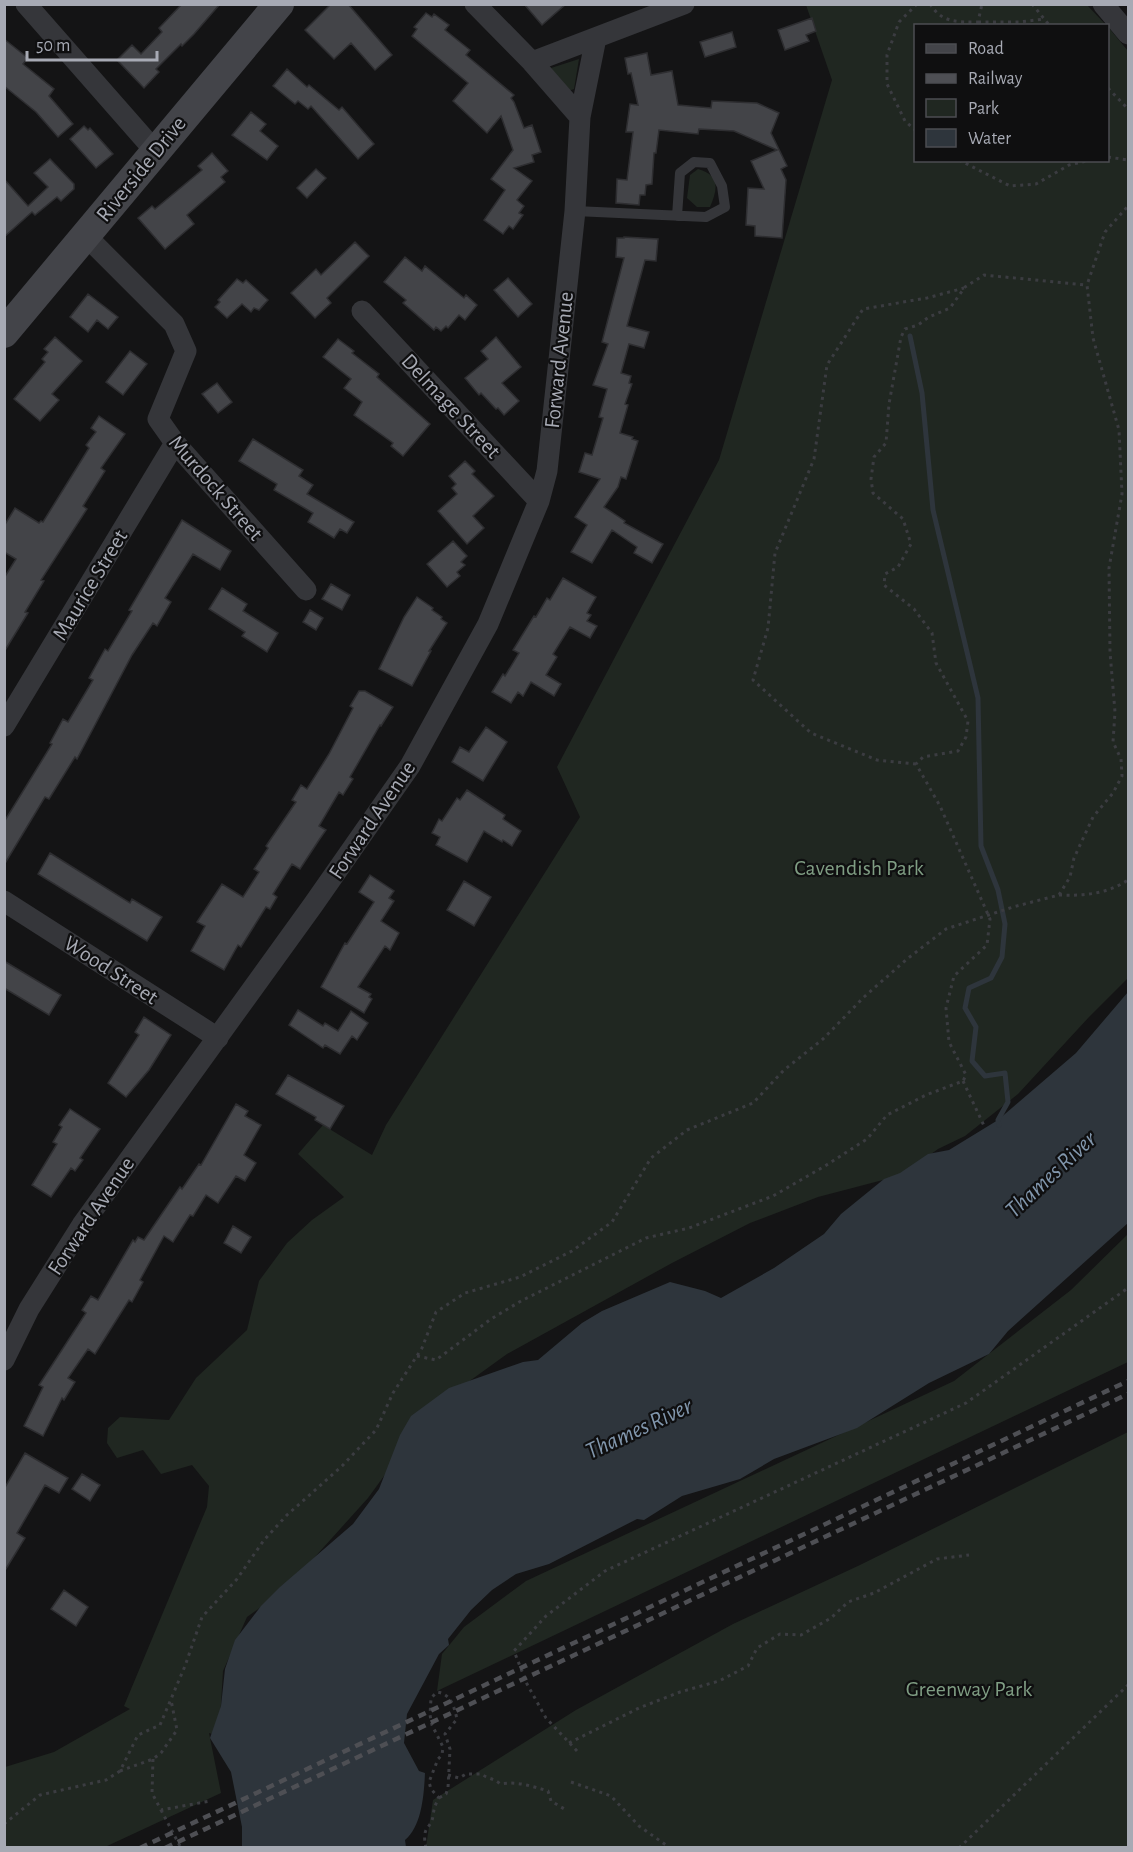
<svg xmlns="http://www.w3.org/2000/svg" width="1133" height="1852" font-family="'Alegreya Sans',sans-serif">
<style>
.green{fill:#202721}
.water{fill:#2e353c}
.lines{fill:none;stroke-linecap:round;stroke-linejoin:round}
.stream{stroke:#2e353c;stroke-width:5}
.building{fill:#434448;stroke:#2e2e31;stroke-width:1.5}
.path{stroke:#3b3c41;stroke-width:3;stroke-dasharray:3 4.5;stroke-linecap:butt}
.lane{stroke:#35363a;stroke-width:10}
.street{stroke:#35363a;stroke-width:21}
.secondary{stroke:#434449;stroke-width:30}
.rail{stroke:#4e4f54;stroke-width:4.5;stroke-dasharray:8 6;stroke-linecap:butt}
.labels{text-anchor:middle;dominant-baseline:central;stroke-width:4.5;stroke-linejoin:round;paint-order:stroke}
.street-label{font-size:22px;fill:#a7aab4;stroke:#0f0f10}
.park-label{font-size:22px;fill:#7f9d83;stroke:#0f0f10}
.water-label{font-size:24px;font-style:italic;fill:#8196ac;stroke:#0f0f10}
</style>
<rect width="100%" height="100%" fill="#141415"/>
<path class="green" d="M806,5H1087L1106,25L916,26V160H1108V27L1128,51V978L1089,1017L1018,1094L965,1136L938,1149L902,1175L818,1197L750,1223L672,1263L507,1354L435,1406L368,1498L286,1589L247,1617L223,1671L219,1736L209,1733L221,1793L105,1847L5,1848V1767L54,1752L130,1709L124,1706L207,1507L209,1486L192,1465L161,1474L143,1450L117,1458L107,1443L108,1428L120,1417L169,1420L196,1378L247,1330L259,1281L287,1243L312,1220L344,1197L298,1154L323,1125L372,1155L386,1125L580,817L557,767L719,460L832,80Z
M579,59L574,89L565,92L551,68Z
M698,169C720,175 718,189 710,207H697L687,198L690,175Z
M1128,1234V1362L437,1691L442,1654L464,1627L526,1581L954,1381L1071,1290Z
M1128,1432V1847H426L433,1800L576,1710L733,1624L860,1565Z"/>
<path class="water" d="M1128,992V1223L1008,1331L989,1354L929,1383L857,1428L774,1459L740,1479L682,1496L644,1520L637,1519L549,1564L516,1574L492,1590L471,1610L448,1639L449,1645L439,1654L407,1714L404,1743L419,1771L425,1773C424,1794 422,1826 405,1840L406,1847H242V1827L231,1772L210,1738L221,1706L225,1669L235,1640L261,1606L280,1587L353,1524L379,1489L400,1435L411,1416L449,1388L523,1362L538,1360L582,1323L602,1311L670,1282L705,1291L721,1298L774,1268L824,1234L841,1214L884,1179L900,1173L928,1154L949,1150L998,1120L1076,1053Z"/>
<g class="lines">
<path class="stream" d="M910,336L922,393L933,510L978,698L981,846L998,890L1005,924L1002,957L991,978L969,988L965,1008L976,1027L972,1061L985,1076L1005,1073L1008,1102L998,1120L999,1125"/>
</g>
<path class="building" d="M182,4H220L194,34L182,46L181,44L156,69L159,72L144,88L117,60L132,45L141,54L162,32L159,28Z
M331,4H348L392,55L375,70L351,43L334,59L305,30Z
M524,4H566L542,25Z
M426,13L432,17L434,14L449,25L445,30L470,50L466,55L514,95L511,98L514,102L524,128L532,125L541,152L532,155L534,162L514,168L532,181L517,200L524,206L519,213L523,215L513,229L509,226L503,234L484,220L505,190L491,179L513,150L501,116L487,133L453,101L468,83L412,36L417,29L414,27Z
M812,18L816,31L806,35L809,41L785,50L778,30Z
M732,32L736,47L705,57L700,42Z
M4,39L28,58L23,64L54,89L49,96L73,124L58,137L36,112L4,86Z
M647,53L651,75L672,71L678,105L711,108L712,101L757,103L779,113L771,133L787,166L781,169L786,180L782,238L755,236V226L746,225L748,188L764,189L751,161L777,150L734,131L699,129L698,134L659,130L656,153H654L652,184L646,185L645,195H640L639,205L616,203L617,179L627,180L633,132H626L630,104L638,105L631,73L628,74L625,58Z
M287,69L307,87L309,85L339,110L342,107L374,144L358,159L311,106L308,109L298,101L295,104L273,86Z
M251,112L266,124L260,131L278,146L267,160L232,135Z
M84,126L88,130L90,128L113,154L96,168L70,139Z
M212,153L228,171L221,177L225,182L187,215L194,224L165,249L138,218L152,206L155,209L202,170L198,166Z
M50,159L74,184V189L61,201L57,197L35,215L32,212L4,237V179L28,206L48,187L34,173Z
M316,169L326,178L307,198L297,188Z
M624,237L658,239L656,261L645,260L627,326L649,332L644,348L629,344L621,373L631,376L629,383L632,384L625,404L628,405L620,433L633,437L632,439L638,441L626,479L621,477L618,487L604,507L625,521L624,523L663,544L652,563L634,553L637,547L612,530L592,563L571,552L587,525L575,517L600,479L579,472L585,453L592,455L603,418L599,417L607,389L593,385L608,344L602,342L624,258L616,257L617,238H624Z
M355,242L369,256L327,298L331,303L315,318L291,293L316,269L321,275Z
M405,257L422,271L425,266L464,298L466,295L477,305L465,320L459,315L448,328L446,326L441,331L436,327L434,330L403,303L406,300L384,282Z
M508,278L532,304L518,317L494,290Z
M237,279L243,283L246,280L268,300L259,310L254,308L251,312L242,304L227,318L215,307L220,302L218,300Z
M88,294L118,317L108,329L97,320L88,332L70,317Z
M55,337L82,361L52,394L59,400L40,421L14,399L45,362L42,359L48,352L44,349Z
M496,337L521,367L502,383L519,401L504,415L498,408L496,409L481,393L479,395L465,378L488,359L481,351Z
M338,339L354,351L352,353L379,374L377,377L430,424L403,456L391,446L393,443L354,415L362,402L344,388L351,379L323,357Z
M130,351L147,364L123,395L106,382Z
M217,383L232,402L218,413L202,394Z
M99,416L125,434L101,468L105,471L83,506L87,509L41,580L44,581L25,612L28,613L4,652V578L16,559L4,552V526L15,508L39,523L41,521L43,522L89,448L86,445L96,432L91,428Z
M253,439L303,470L299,476L313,485L307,494L354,522L347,533L340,529L334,538L308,522L313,513L274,490L277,484L239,461Z
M465,461L475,471L472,474L494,496L473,516L484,528L467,544L438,511L457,494L452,488L456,484L449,476Z
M182,520L231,551L220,570L193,554L165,598L171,602L157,626L153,623L132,655L77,759L75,757L49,799L45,797L4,865V822L52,744L50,743L63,719L68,722L93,680L89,678L105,649L108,651L132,611L129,610Z
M453,541L467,556L461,562L465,565L457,572L460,576L447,587L427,564Z
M563,578L596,597L587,613L591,615L587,621L597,626L590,638L570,627L553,654L557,657L546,675L561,684L554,696L531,682L523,696L518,692L511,703L492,692L503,674L505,676L519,653L513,650L534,616L536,617L547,598L550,600Z
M331,584L350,595L342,610L322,599Z
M222,588L247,604L243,611L278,633L267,652L242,636L245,632L209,609Z
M417,597L433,608L432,610L442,617L441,619L447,623L429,651H431L412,686L379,669L404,617Z
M310,610L323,618L316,630L303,622Z
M359,691H365L393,707L381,726L380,725L350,777L353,779L343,795L339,792L319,826L326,830L319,840L300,869L292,864L273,894L277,897L270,909L266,907L241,947L238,945L224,970L191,951L205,926L197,922L222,884L243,897L259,872L254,869L268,848L266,846L296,802L292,800L301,785L307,789L329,754L353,708L350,706Z
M486,727L507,742L483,781L452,762L460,747L469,752Z
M467,790L505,815L503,819L521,831L512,846L503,840L502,842L484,831L467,862L436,845L440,837L432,833L439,819L442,821L457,798L460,800Z
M50,853L130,903L132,899L162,917L147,941L38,874Z
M370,875L394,891L389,898L394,901L381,921L399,933L390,950L385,946L358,987L371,994L369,997L372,999L364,1013L321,987L345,943L347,944L374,902L359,892Z
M464,881L491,897L474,926L447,910Z
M4,961L61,995L49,1015L4,988Z
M298,1010L323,1026L325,1023L338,1031L351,1011L368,1023L357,1040L352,1036L340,1054L325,1045L323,1048L289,1025Z
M144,1017L171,1035L149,1070L126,1097L108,1083L139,1035L135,1032Z
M288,1075L344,1106L330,1129L315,1120L316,1117L276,1094Z
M236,1104L248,1111L245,1116L261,1125L244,1155L256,1163L245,1181L236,1176L218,1203L206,1195L193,1216L190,1215L173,1242L164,1236L140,1280L143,1282L132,1302L129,1300L95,1354L88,1349L68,1378L75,1382L64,1400L62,1398L43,1436L24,1426L43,1387L39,1385L86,1313L82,1310L91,1296L98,1300L133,1240L135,1242L138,1237L144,1240L180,1187L182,1189L199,1164L201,1165Z
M70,1109L100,1129L80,1158L83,1160L75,1171L71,1168L51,1197L32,1185L57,1144L53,1142L62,1127L59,1125Z
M233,1226L251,1237L241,1253L224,1243Z
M25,1453L68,1478L59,1493L45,1485L17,1533L25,1538L4,1572V1489Z
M82,1474L100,1485L90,1501L72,1489Z
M64,1590L88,1607L76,1626L51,1609Z"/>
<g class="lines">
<path class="path" d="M930,4C942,23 957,22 978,22L982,4
M1032,4L1050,26
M978,22H1019L1045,19
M1108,88L1128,109
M916,131L905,121L887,84V55L899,22L917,4
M1108,157L1128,160
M959,160L1010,186L1036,184L1069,165L1091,160
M916,764L877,760L811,733L753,680L768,628L775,553L814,459L827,365L863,309L927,298L964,288
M1059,895C1084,896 1107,894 1128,880
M963,1081L985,1128
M417,1356L436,1360L491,1319L521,1301L646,1238L689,1228L773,1196L825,1166L867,1139L887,1115L926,1095L963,1081L966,1075L949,1042L946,1008L954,976L987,945L990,919L940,806L916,764L923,757L958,751L966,737L968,721L936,663L932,633L914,609L884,585L885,574L898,567L911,544L903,519L873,493L871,479L874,457L886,443L889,404L901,337L905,329L918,325L929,317L950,308L965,287L984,275L1086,285
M569,1743L639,1708L680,1692L719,1681L748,1666L757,1648L780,1634L801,1635L831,1618L848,1602L874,1593L937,1559L969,1555
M577,1751L546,1718L527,1684L514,1651L546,1616L605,1571L966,1403L1128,1288
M153,1759L152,1793L161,1810L210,1801
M120,1771L153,1759L161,1753L177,1730L171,1700
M448,1775L459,1778L466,1774H482C487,1779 494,1778 500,1784C517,1781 531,1786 548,1791L551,1801L566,1810
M571,1782L611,1796L639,1826L666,1845
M161,1810L181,1848
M4,1824L40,1795L106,1780L120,1771L138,1735L160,1725L185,1666L202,1617L237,1579L264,1540L287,1515L342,1466L376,1430L393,1393L422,1348L436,1312L465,1293L520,1277L572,1251L612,1222L651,1158L687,1130L753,1103L784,1070L823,1039L864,997L907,959L946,929L1013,907L1059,895L1070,877L1074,858L1093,817L1113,793L1122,776L1121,759L1113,742L1115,712L1110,652L1109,568L1122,494L1119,430L1093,338L1087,285L1105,232L1128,206
M426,1848C421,1825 431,1830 433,1816C434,1808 435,1805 439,1798L431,1789L429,1782L438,1759L442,1755L443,1747L432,1725L430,1715L431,1698L437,1692C451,1694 454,1706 457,1719L445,1734L450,1749L448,1788L446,1794L439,1798
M959,1848L1128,1685"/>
<path class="lane" d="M575,211L706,217L725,207L722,186L710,163L694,162L680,173L677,216"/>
<path class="street" d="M26,4L155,151
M1103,4L1128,34
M532,62L684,4
M580,117L596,38
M86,236L174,324L186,351L158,419L175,443L306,590
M362,311L539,501
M4,726L175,443
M4,901L218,1038
M4,1360L29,1309L82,1225L313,905L410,766L488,624L539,501L547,471L575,211L580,117L532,62L475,4"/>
<path class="secondary" d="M4,333L279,4"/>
<path class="rail" d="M140,1848L1128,1381
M165,1848L1128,1394"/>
</g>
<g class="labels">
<g class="street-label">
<text transform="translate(141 169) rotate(-51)">Riverside Drive</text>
<text transform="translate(559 360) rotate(-84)">Forward Avenue</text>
<text transform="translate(451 406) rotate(47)">Delmage Street</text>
<text transform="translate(216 488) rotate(49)">Murdock Street</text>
<text transform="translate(90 585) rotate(-59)">Maurice Street</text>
<text transform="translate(372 820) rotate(-56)">Forward Avenue</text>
<text transform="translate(111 970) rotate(33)">Wood Street</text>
<text transform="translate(91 1216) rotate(-56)">Forward Avenue</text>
</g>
<g class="park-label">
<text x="859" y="868">Cavendish Park</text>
<text x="969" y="1689">Greenway Park</text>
</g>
<g class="water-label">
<text transform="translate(1051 1175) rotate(-43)">Thames River</text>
<text transform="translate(639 1429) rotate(-25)">Thames River</text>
</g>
</g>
<rect width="1133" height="1852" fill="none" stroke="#a7aab4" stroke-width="12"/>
<rect x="914" y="24" width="195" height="138" fill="#0f0f10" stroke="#4c4d52" stroke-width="1.5"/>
<rect x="926" y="44" width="30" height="9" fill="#434449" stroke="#4c4d52" stroke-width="1.5"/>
<text x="968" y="54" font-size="18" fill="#a7aab4">Road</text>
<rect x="926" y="74" width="30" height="9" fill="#4e4f54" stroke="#4c4d52" stroke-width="1.5"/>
<text x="968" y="84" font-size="18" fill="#a7aab4">Railway</text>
<rect x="926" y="99" width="30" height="18" fill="#202721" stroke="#4c4d52" stroke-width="1.5"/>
<text x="968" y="114" font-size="18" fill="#a7aab4">Park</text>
<rect x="926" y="129" width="30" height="18" fill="#2e353c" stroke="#4c4d52" stroke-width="1.5"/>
<text x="968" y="144" font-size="18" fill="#a7aab4">Water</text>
<path d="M27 51v9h130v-9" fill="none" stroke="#a7aab4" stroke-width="3"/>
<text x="36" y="51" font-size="18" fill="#a7aab4" stroke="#0f0f10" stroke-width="4.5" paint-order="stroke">50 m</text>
</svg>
